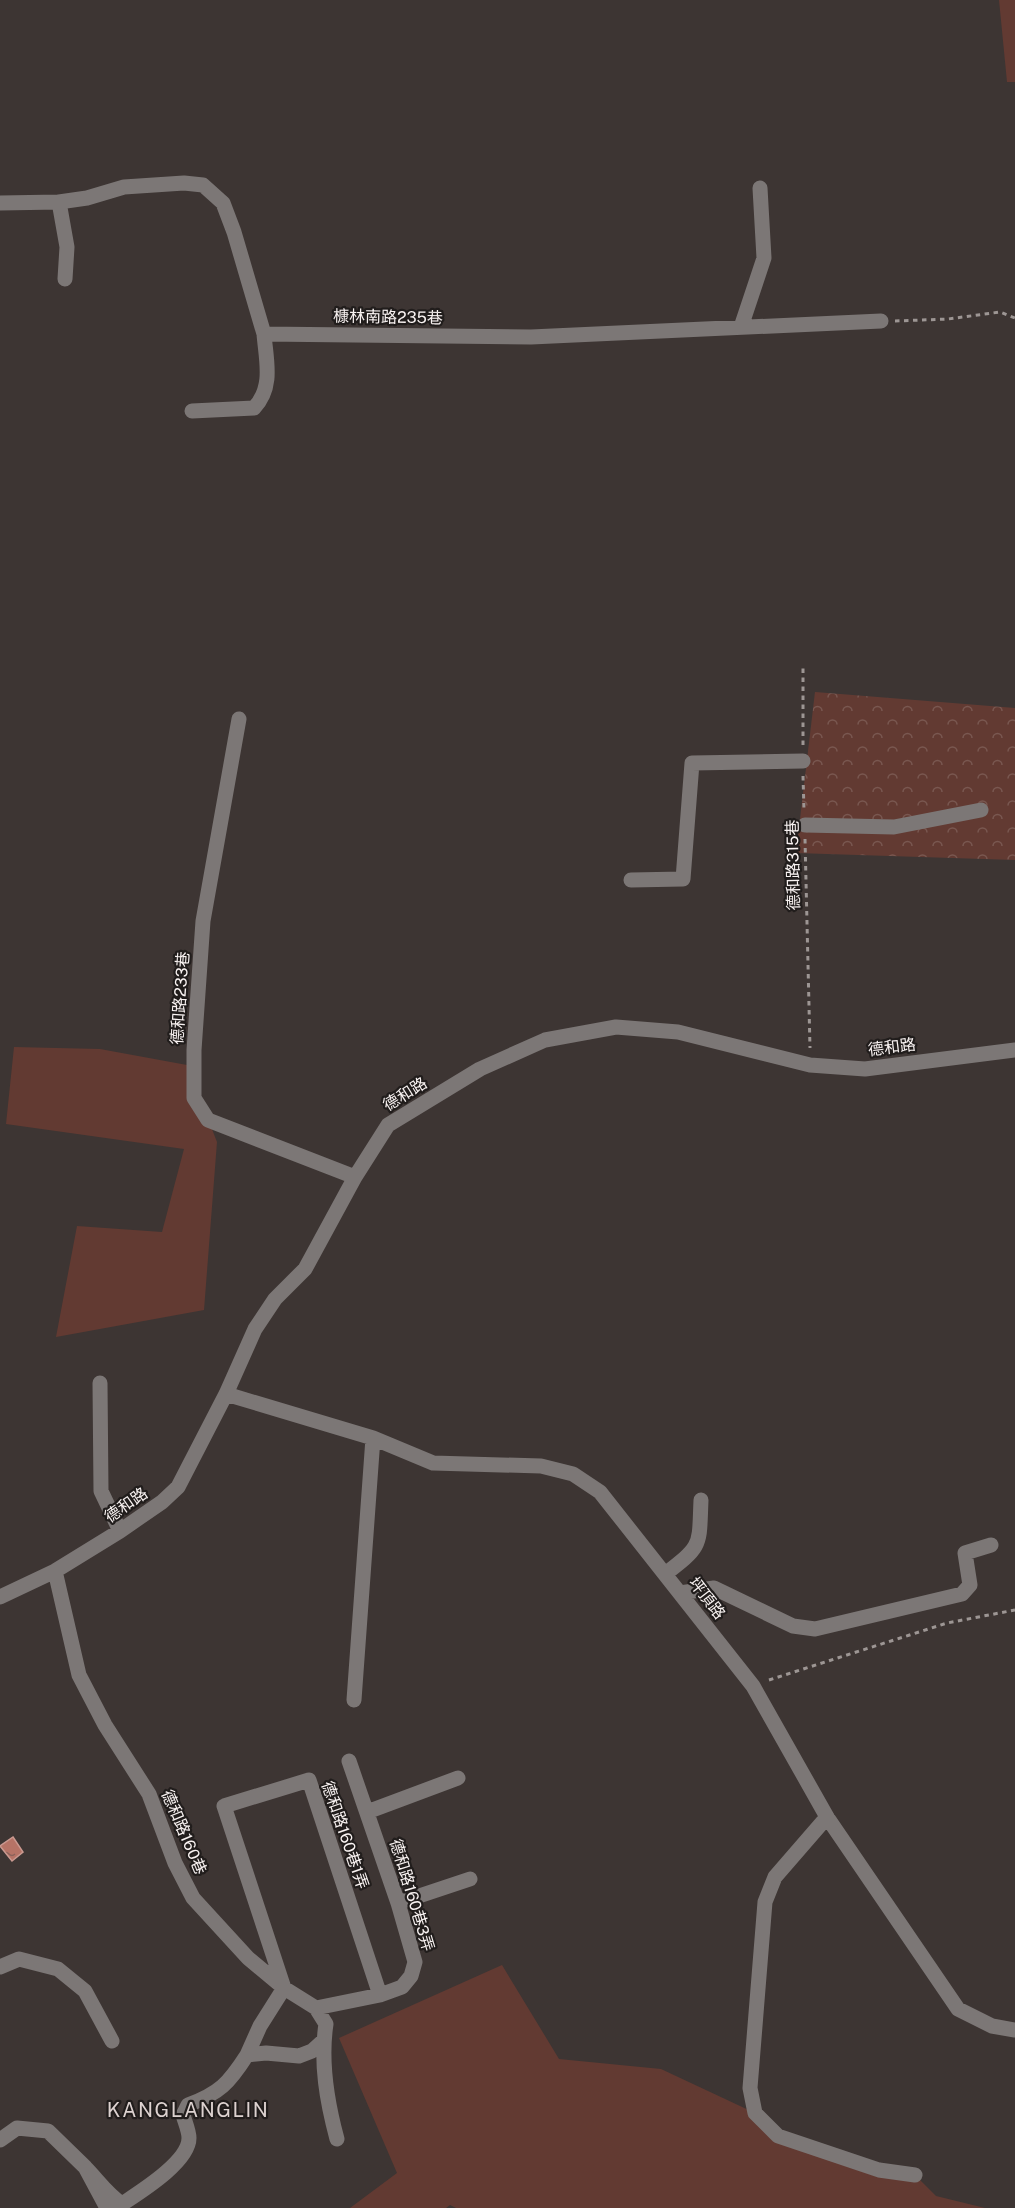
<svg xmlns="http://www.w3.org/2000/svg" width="1015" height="2208" font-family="'Public Sans','Noto Sans TC',sans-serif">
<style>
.grass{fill:#623a32}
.forest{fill:url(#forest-crowns)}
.water{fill:url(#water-ripples);stroke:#ca9990;stroke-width:1.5}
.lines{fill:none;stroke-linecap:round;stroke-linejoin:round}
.path{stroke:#9d9694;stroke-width:3;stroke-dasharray:4.5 4.5;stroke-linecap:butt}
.minor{stroke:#7c7776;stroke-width:15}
.labels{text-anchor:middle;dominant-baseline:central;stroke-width:4.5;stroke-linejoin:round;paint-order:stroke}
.street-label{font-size:16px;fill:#f9f3f2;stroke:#211d1c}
.quarter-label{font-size:20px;letter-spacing:1.5px;fill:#ddd2d0;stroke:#211d1c}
</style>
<defs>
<pattern id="forest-crowns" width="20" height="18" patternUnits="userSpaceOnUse" patternTransform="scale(1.5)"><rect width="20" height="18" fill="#623a32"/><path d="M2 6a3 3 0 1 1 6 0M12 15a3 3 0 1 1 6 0" fill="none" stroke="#795750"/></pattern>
<pattern id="water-ripples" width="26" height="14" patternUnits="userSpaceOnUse" patternTransform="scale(1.5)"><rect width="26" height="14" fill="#b67366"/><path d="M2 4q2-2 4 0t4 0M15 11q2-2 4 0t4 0" fill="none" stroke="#8b625a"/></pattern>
</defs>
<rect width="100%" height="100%" fill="#3d3533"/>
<path class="grass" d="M999,0H1015V82H1007Z
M14,1047L100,1049L187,1065L217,1142L204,1310L56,1337L77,1226L162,1232L184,1149L6,1124Z
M502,1965L559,2059L661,2069L755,2113L778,2136L915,2175L936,2196L985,2208H456L450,2205L446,2208H350L397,2173L339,2038Z"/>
<path class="forest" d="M815,692L1015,708V860L796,853Z"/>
<path class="water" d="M13,1837L23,1852L12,1861L0,1846Z"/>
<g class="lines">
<path class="path" d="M895,321L948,319L1000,312L1015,318
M803,745V665
M803,776L804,811
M805,839L810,1048
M769,1680L947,1623L1015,1610"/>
<path class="minor" d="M59,202L67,247L65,279
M0,203L59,202L87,198L124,187L184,183L203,185L223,203L234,232L264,334L531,337L881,321
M741,327L764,258L760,188
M192,411L254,408C274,387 266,360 264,334
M239,719L203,921L194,1050V1098L208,1120L355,1177
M805,825L894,827L981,810
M631,880L683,879L692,763L803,761
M100,1383L101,1491L120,1531
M226,1394L373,1438L433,1463L541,1466L573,1474L600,1492L753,1686L827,1817L958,2009L992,2026L1015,2030
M55,1571L79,1675L105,1725L149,1794L175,1863L193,1898L248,1958L284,1988L316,2008L326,2024C320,2063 327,2102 337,2139
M665,1574C703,1545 699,1546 701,1500
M680,1593L714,1588L793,1626L815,1629L962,1594L970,1585L965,1553L991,1545
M0,1597L55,1571L120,1531L162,1502L178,1487L226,1394L255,1329L275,1299L305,1269L355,1177L388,1125L480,1069L545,1040L616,1027L678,1032L810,1065L865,1069L1015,1050
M354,1700L373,1438
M367,1812L458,1778
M827,1817L775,1877L765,1902L750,2088L755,2113L778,2136L879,2170L915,2175
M398,1903L470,1879
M0,1967L19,1959L58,1969L85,1991L112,2041
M316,2008L380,1995L402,1987L411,1976L415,1962L398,1903L349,1761
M247,2055L260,2026L284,1988L224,1806L309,1780L380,1995
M0,2140L17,2128L48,2131L85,2167L107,2208
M85,2167C97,2179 107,2194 122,2204C140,2192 189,2162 189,2138C189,2131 185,2122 183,2115L188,2105C220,2093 229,2083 247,2055L266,2053L299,2056L312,2051L323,2041"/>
</g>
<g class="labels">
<g class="street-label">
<text transform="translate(388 317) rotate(1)">槺林南路235巷</text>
<text transform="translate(793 865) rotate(-91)">德和路315巷</text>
<text transform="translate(180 998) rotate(-86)">德和路233巷</text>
<text transform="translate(892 1047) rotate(-7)">德和路</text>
<text transform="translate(405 1094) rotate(-32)">德和路</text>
<text transform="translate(126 1505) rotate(-35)">德和路</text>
<text transform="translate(707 1598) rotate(52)">坪頂路</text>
<text transform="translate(184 1832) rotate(67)">德和路160巷</text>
<text transform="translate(345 1835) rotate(71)">德和路160巷1弄</text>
<text transform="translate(412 1895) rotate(73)">德和路160巷3弄</text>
</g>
<g class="quarter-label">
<text x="188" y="2110">KANGLANGLIN</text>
</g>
</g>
</svg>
